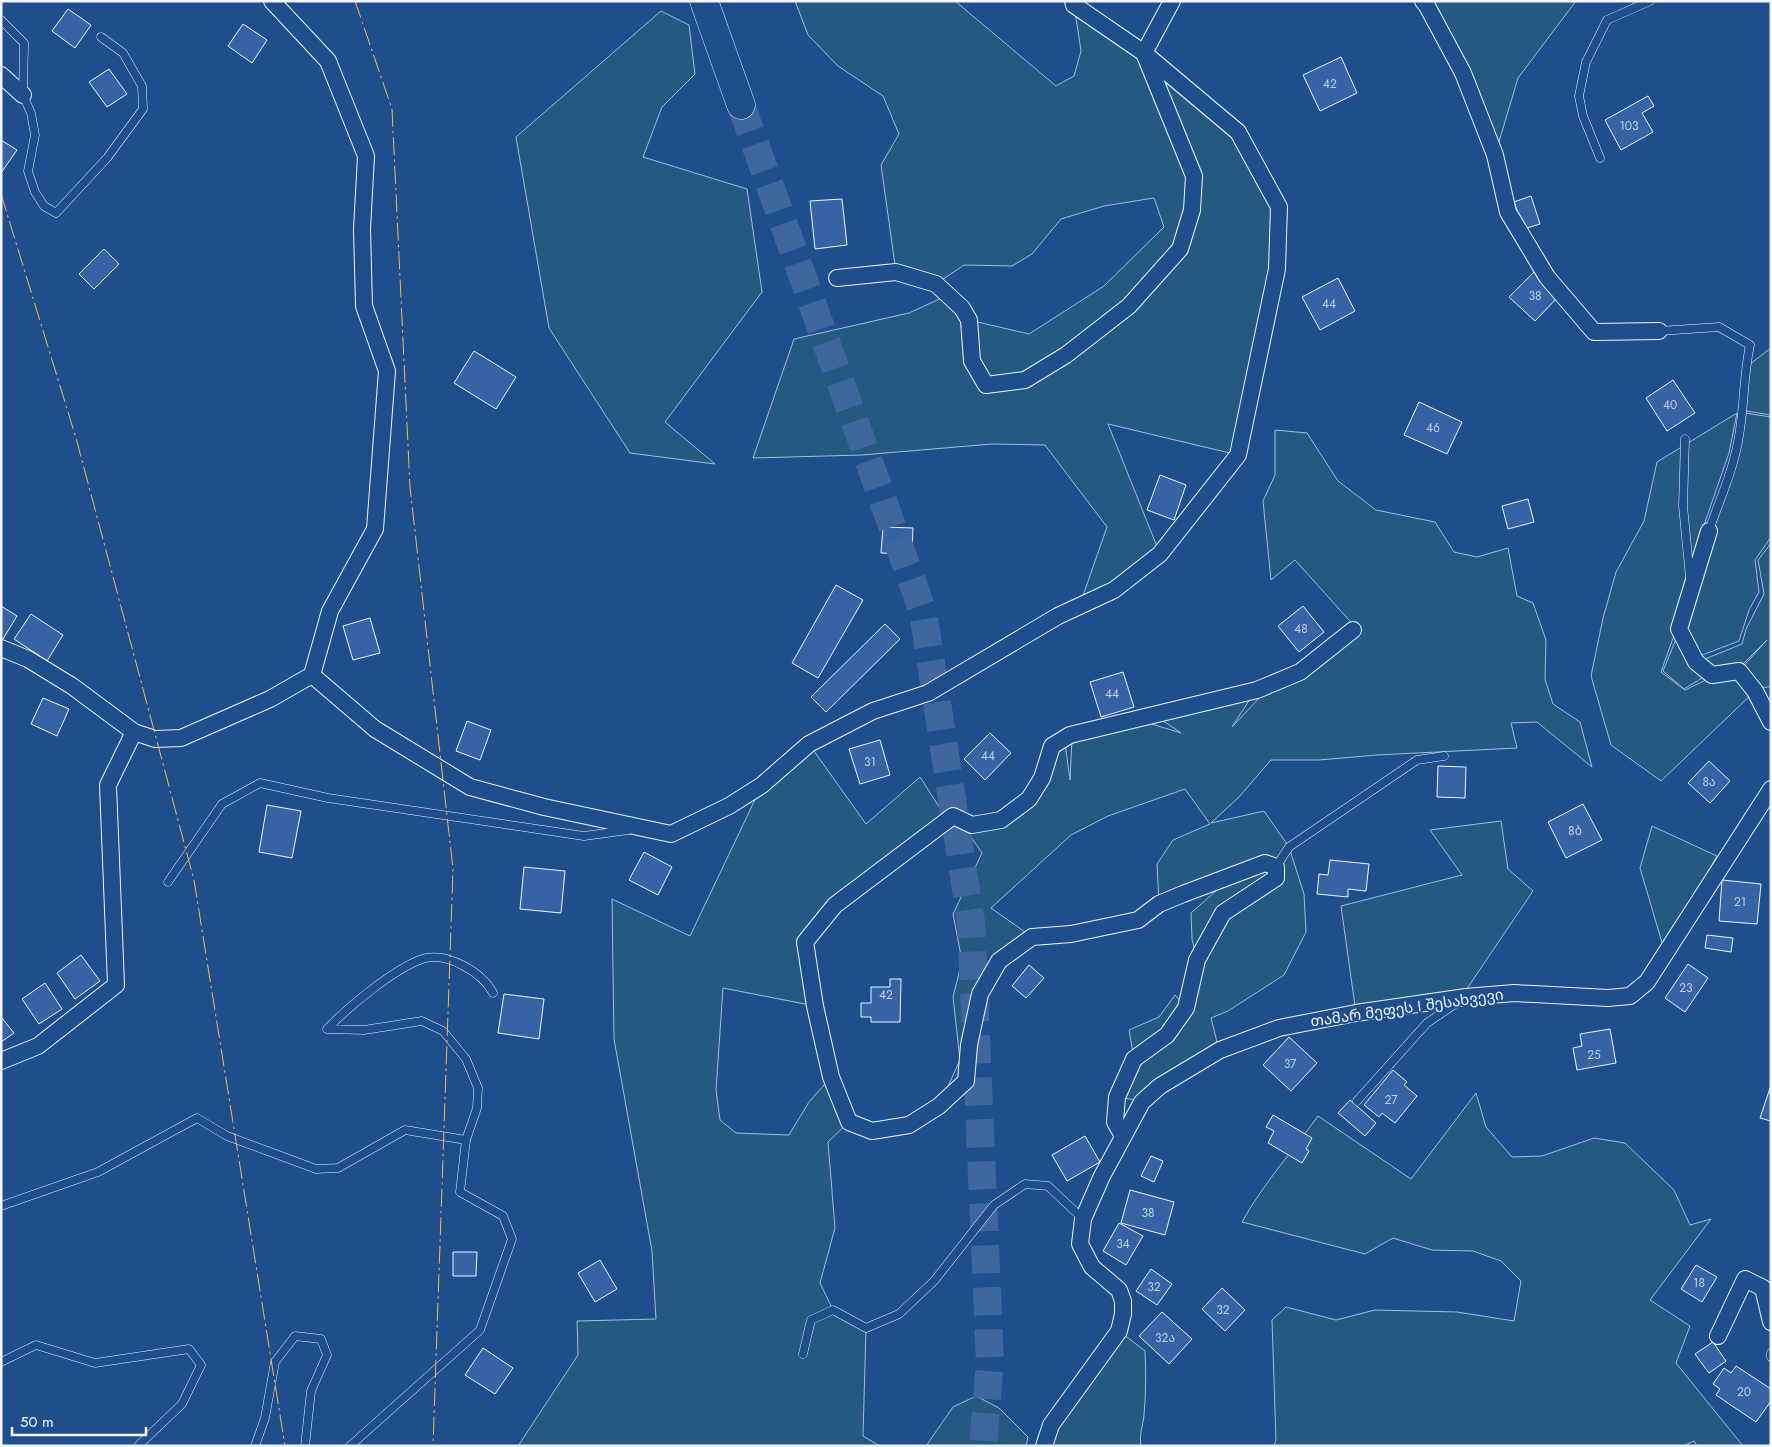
<svg xmlns="http://www.w3.org/2000/svg" width="1772" height="1447" viewBox="0 0 1772 1447" font-family="Jost,'Noto Sans Georgian',sans-serif">
<style>
.green{fill:#245a82;stroke:#a8bbd7}
.building{fill:#3563a3;stroke:#f2f6ff}
.lines{fill:none;stroke-linecap:round;stroke-linejoin:round}
.highway-tunnel{stroke:#3f679d;stroke-width:28;stroke-dasharray:28 14;stroke-linecap:butt}
.lane-casing{stroke:#f2f6ff;stroke-width:9}
.street-casing{stroke:#f2f6ff;stroke-width:18}
.highway-casing{stroke:#f2f6ff;stroke-width:29}
.lane{stroke:#1f4e8c;stroke-width:8}
.street{stroke:#1f4e8c;stroke-width:16}
.highway{stroke:#1f4e8c;stroke-width:28}
.power{stroke:#ffb74d;stroke-width:1;stroke-dasharray:18 4 2.5 4;stroke-linecap:butt}
.labels{text-anchor:middle;stroke-width:4;stroke-linejoin:round;paint-order:stroke}
.number-label{font-size:12px;fill:#c3d1e8}
.street-label{font-size:15px;fill:#f2f6ff;stroke:#1f4e8c}
</style>
<rect width="100%" height="100%" fill="#1f4e8c"/>
<g class="green">
<path d="M795 1H955L1056 86 1074 76 1081 51 1074 5 1238 132 1279 207 1238 455 1108 424 1160 554 1079 607 1107 527 1045 445 992 444 862 455 753 458 794 339 909 313 948 295 969 320 1029 334 1104 286 1164 227 1154 198 1104 206 1061 219 1032 254 1012 266 964 265 936 284 896 272 881 165 899 134 883 96 838 66 808 35Z"/>
<path d="M1431 1H1576L1518 78 1495 155Z"/>
<path d="M661 11 689 25 695 74 662 107 643 157 747 189 762 292 665 422 715 464 630 453 549 328 516 137Z"/>
<path d="M1771 348V415L1746 411 1750 364Z"/>
<path d="M1737 413 1729 453 1703 528 1677 627 1661 672 1685 690 1712 677 1738 673 1754 692 1661 781 1611 745 1591 676 1603 618 1616 572 1644 521 1657 462Z"/>
<path d="M1745 413 1771 417V537L1755 560 1759 592 1749 610 1739 641 1697 657 1683 628Z"/>
<path d="M1275 430 1307 433 1338 481 1376 510 1435 522 1454 552 1477 557 1508 548 1517 596 1533 603 1546 640 1545 679 1553 704 1580 722 1592 767 1537 722 1511 723 1517 748 1377 755 1319 760H1271L1239 797 1211 823 1264 811 1289 847 1304 894 1306 932 1284 975 1228 1011 1211 1018 1219 1050 1142 1101 1117 1097 1134 1059 1129 1030 1159 1017 1175 995 1186 1007 1197 960 1192 939 1191 913 1235 874 1159 904 1157 864 1173 840 1210 824 1185 789 1108 816 1071 835 991 908 1032 937 999 961 980 994 966 1081 939 1106 960 1060 953 997 962 961 953 914 982 853 964 827 1031 801 1054 748 1065 743 1070 780 1072 739 1145 722 1181 733 1160 719 1252 696 1232 727 1262 695 1357 629 1295 560 1271 580 1263 501 1275 475Z"/>
<path d="M1771 543V686L1756 690 1741 669 1767 640 1738 669 1712 672 1684 689 1663 671 1678 634 1695 663 1742 644 1746 629 1764 594 1758 560Z"/>
<path d="M809 744 866 824 920 777 945 816 805 942 815 1006 723 988 716 1090 720 1120 736 1133 789 1135 809 1102 831 1077 849 1122 828 1142 835 1228 820 1283 833 1310 866 1328 863 1436 880 1446H518L578 1355 577 1321 656 1319 652 1251 614 1039 612 899 690 936 762 785Z"/>
<path d="M1501 821 1508 869 1533 891 1464 993 1356 1013 1341 906 1462 875 1430 830Z"/>
<path d="M1652 826 1717 856 1673 933 1663 946 1640 868Z"/>
<path d="M1476 1093 1486 1127 1512 1157 1542 1156 1594 1138 1625 1143 1674 1190 1690 1225 1711 1219 1650 1300 1690 1326 1676 1363 1743 1446H1697L1694 1441 1683 1446H1274L1276 1440 1272 1320 1286 1307 1336 1320 1375 1310 1457 1312 1514 1321 1521 1281 1501 1261 1473 1251 1432 1250 1393 1238 1365 1254 1242 1222C1263 1184 1292 1152 1318 1116L1411 1179Z"/>
<path d="M1119 1331 1145 1351C1146 1373 1146 1393 1144 1415 1143 1426 1139 1434 1141 1446H1044Z"/>
<path d="M976 1396 999 1408 1028 1437 1026 1446H926L953 1407Z"/>
</g>
<g class="building">
<path d="M68 9 91 25 75 48 52 31Z"/>
<path d="M243 24 267 40 252 63 228 46Z"/>
<path d="M1341 57 1357 93 1320 111 1303 75Z"/>
<path d="M109 69 127 94 107 107 89 82Z"/>
<path d="M1648 96 1654 106 1642 113 1653 132 1621 150 1605 120Z"/>
<path d="M1 140 17 150 1 173Z"/>
<path d="M1531 196 1540 224 1524 229 1514 202Z"/>
<path d="M842 199 847 245 815 249 810 201Z"/>
<path d="M104 249 119 264 94 289 79 274Z"/>
<path d="M1535 271 1560 295 1535 321 1509 297Z"/>
<path d="M1338 278 1355 311 1320 330 1302 297Z"/>
<path d="M474 351 516 377 496 409 454 383Z"/>
<path d="M1673 380 1695 413 1667 431 1646 398Z"/>
<path d="M1419 402 1462 422 1447 454 1404 435Z"/>
<path d="M1160 475 1186 485 1174 520 1147 510Z"/>
<path d="M1528 499 1534 522 1508 529 1502 506Z"/>
<path d="M883 527 913 528 912 554 881 553Z"/>
<path d="M836 585 863 600 818 678 792 663Z"/>
<path d="M1 606 17 616 3 639 1 638Z"/>
<path d="M1303 606 1324 632 1299 652 1278 626Z"/>
<path d="M31 614 63 635 47 661 14 639Z"/>
<path d="M370 618 380 653 353 660 343 626Z"/>
<path d="M885 624 900 639 826 712 811 697Z"/>
<path d="M1123 672 1134 707 1101 717 1090 682Z"/>
<path d="M43 698 69 709 57 736 31 724Z"/>
<path d="M467 721 491 730 480 760 456 751Z"/>
<path d="M990 733 1011 753 985 780 964 759Z"/>
<path d="M880 740 890 775 860 784 849 749Z"/>
<path d="M1709 761 1730 781 1710 803 1688 783Z"/>
<path d="M1438 766 1466 767 1465 798 1437 797Z"/>
<path d="M1583 804 1602 840 1566 858 1548 822Z"/>
<path d="M267 805 301 811 292 858 259 852Z"/>
<path d="M644 852 672 867 658 895 629 880Z"/>
<path d="M1330 860 1369 864 1366 891 1348 889V897L1317 894 1319 874 1328 875Z"/>
<path d="M524 867 565 871 561 913 520 909Z"/>
<path d="M1722 880 1761 884 1757 924 1719 921Z"/>
<path d="M1707 935 1733 938 1731 952 1705 948Z"/>
<path d="M81 955 100 981 75 999 57 973Z"/>
<path d="M1688 964 1708 978 1685 1012 1665 998Z"/>
<path d="M1029 965 1044 978 1026 998 1012 986Z"/>
<path d="M890 979H901L900 1022H871V1017H861V1003H871V987H890Z"/>
<path d="M45 983 62 1009 39 1024 22 999Z"/>
<path d="M504 994 544 999 539 1039 498 1033Z"/>
<path d="M1 1017 14 1033 1 1042Z"/>
<path d="M1610 1029 1616 1063 1577 1070 1573 1048 1582 1046 1580 1034Z"/>
<path d="M1289 1037 1317 1063 1291 1091 1263 1065Z"/>
<path d="M1393 1070 1407 1082 1404 1085 1417 1096 1395 1123 1382 1113 1379 1117 1364 1105Z"/>
<path d="M1771 1085V1121L1760 1118Z"/>
<path d="M1350 1100 1376 1123 1365 1136 1338 1113Z"/>
<path d="M1273 1115 1312 1138 1306 1149 1309 1151 1302 1163 1268 1143 1274 1131 1266 1127Z"/>
<path d="M1085 1136 1100 1162 1067 1181 1052 1155Z"/>
<path d="M1151 1156 1163 1161 1154 1182 1141 1176Z"/>
<path d="M1130 1190 1174 1202 1165 1235 1121 1223Z"/>
<path d="M1119 1223 1143 1236 1126 1265 1103 1251Z"/>
<path d="M453 1252H477L476 1276H453Z"/>
<path d="M600 1260 617 1289 595 1302 578 1273Z"/>
<path d="M1696 1265 1717 1277 1702 1302 1681 1289Z"/>
<path d="M1151 1269 1172 1284 1157 1305 1136 1291Z"/>
<path d="M1222 1288 1245 1310 1225 1331 1202 1309Z"/>
<path d="M1162 1312 1192 1339 1169 1364 1139 1336Z"/>
<path d="M1713 1342 1726 1361 1709 1373 1695 1354Z"/>
<path d="M483 1348 513 1368 495 1394 465 1375Z"/>
<path d="M1736 1366 1771 1389V1401L1756 1422 1716 1395 1720 1389 1713 1384 1724 1368 1731 1373Z"/>
</g>
<g class="lines">
<path class="highway-tunnel" d="M741 105 923 612 971 922 990 1361 983 1446"/>
<g class="lane-casing">
<g id="lane">
<path d="M1 20 24 43 23 95 31 113 35 135 28 171 35 192 44 206 56 213 107 158 143 109 142 86 123 53 101 37"/>
<path d="M1600 158 1583 116 1579 96 1586 62 1607 20 1650 1"/>
<path d="M1659 331 1719 327 1750 345C1742 382 1745 419 1735 455 1729 481 1717 506 1709 531"/>
<path d="M1685 439 1683 506 1690 577"/>
<path d="M1276 867 1289 847 1417 760 1444 756"/>
<path d="M168 882 222 804 260 783 328 798 584 836 628 830"/>
<path d="M1357 1101 1427 1023 1458 1002"/>
<path d="M466 1140 477 1108 478 1088 466 1059 443 1031 422 1021 364 1030 327 1029C348 1007 394 969 422 959 446 951 482 972 493 993"/>
<path d="M1 1206 98 1172 197 1118 227 1136 316 1169 338 1168 405 1130 466 1140 460 1192 503 1216 512 1239 480 1330 350 1446"/>
<path d="M1771 1353V1357"/>
<path d="M803 1354 811 1320 833 1310 866 1328 899 1314 934 1281 994 1205 1025 1184 1048 1186 1083 1219"/>
<path d="M1 1362 36 1345 95 1363 189 1349 201 1365 182 1404 138 1446"/>
<path d="M255 1446 265 1418 275 1362 295 1336 321 1339 327 1355 311 1391 305 1446"/>
</g>
</g>
<g class="street-casing">
<g id="street">
<path d="M1423 1 1427 6 1463 73 1495 155 1508 212 1547 277 1594 332 1659 331"/>
<path d="M1 75 23 95"/>
<path d="M837 278 896 272 936 284 962 308 969 320 972 361 986 385 1025 380 1066 355 1129 306 1180 249 1192 210 1194 176 1144 53 1172 1"/>
<path d="M1709 531 1679 629 1696 662 1712 675 1739 671 1755 691 1771 722"/>
<path d="M1 648 28 659 72 686 134 732 155 739 181 738 270 699 312 675 330 611 375 529 387 371 364 306 362 229 366 156 328 61 272 1"/>
<path d="M312 675 375 729 470 787 544 807 671 834 729 806 762 785 809 744 873 711 928 693 1058 616 1114 590 1160 554 1238 455 1277 269 1279 207 1238 132 1144 53 1074 5 1073 1"/>
<path d="M1 1061 38 1046 116 985 108 785 134 732"/>
<path d="M1123 1136 1115 1122 1117 1097 1134 1059 1167 1035 1186 1008 1197 960 1223 913 1276 878V867L1265 863 1183 894 1159 904 1138 920 1071 934 1032 937 999 961 980 994 969 1045 966 1081 939 1106 909 1125 872 1131 849 1122 831 1077 815 1006 805 942 835 905 953 816 972 825 1001 820 1029 799 1042 778 1052 746 1070 735 1257 690 1300 672 1353 630"/>
<path d="M1718 1336 1745 1279 1763 1288 1771 1322"/>
<path d="M1044 1446 1051 1425 1119 1331 1123 1314V1301L1119 1290 1092 1267 1080 1244 1083 1219 1102 1176 1142 1102 1160 1086 1220 1050 1279 1028 1356 1013 1466 997 1514 993 1608 998 1630 996 1647 982 1771 789"/>
</g>
</g>
<g class="highway-casing">
<path id="highway" d="M704 1 741 105"/>
</g>
<use href="#lane" class="lane"/>
<use href="#street" class="street"/>
<use href="#highway" class="highway"/>
<g class="power">
<path d="M355 1 392 109 410 487 453 869 433 1446"/>
<path d="M1 194 76 438 194 880 285 1446"/>
</g>
</g>
<g class="labels">
<g class="number-label">
<text x="1330" y="88">42</text>
<text x="1629" y="130">103</text>
<text x="1535" y="300">38</text>
<text x="1329" y="308">44</text>
<text x="1670" y="409">40</text>
<text x="1433" y="432">46</text>
<text x="1301" y="633">48</text>
<text x="1112" y="698">44</text>
<text x="988" y="760">44</text>
<text x="870" y="766">31</text>
<text x="1709" y="786">8ა</text>
<text x="1575" y="835">8ბ</text>
<text x="1740" y="906">21</text>
<text x="1686" y="992">23</text>
<text x="886" y="999">42</text>
<text x="1594" y="1059">25</text>
<text x="1290" y="1068">37</text>
<text x="1391" y="1104">27</text>
<text x="1148" y="1217">38</text>
<text x="1123" y="1248">34</text>
<text x="1699" y="1287">18</text>
<text x="1154" y="1291">32</text>
<text x="1223" y="1314">32</text>
<text x="1165" y="1342">32ა</text>
<text x="1744" y="1396">20</text>
</g>
<g class="street-label">
<text transform="translate(1407 1008) rotate(-8)" y="5">თამარ მეფეს I შესახვევი</text>
</g>
</g>
<rect width="1772" height="1447" fill="none" stroke="#f2f6ff" stroke-width="5"/>
<path d="M12 1427v8h134v-8" fill="none" stroke="#f2f6ff" stroke-width="2.5"/>
<text x="20" y="1427" font-size="15" fill="#f2f6ff" stroke="#1f4e8c" stroke-width="4" paint-order="stroke">50 m</text>
</svg>
